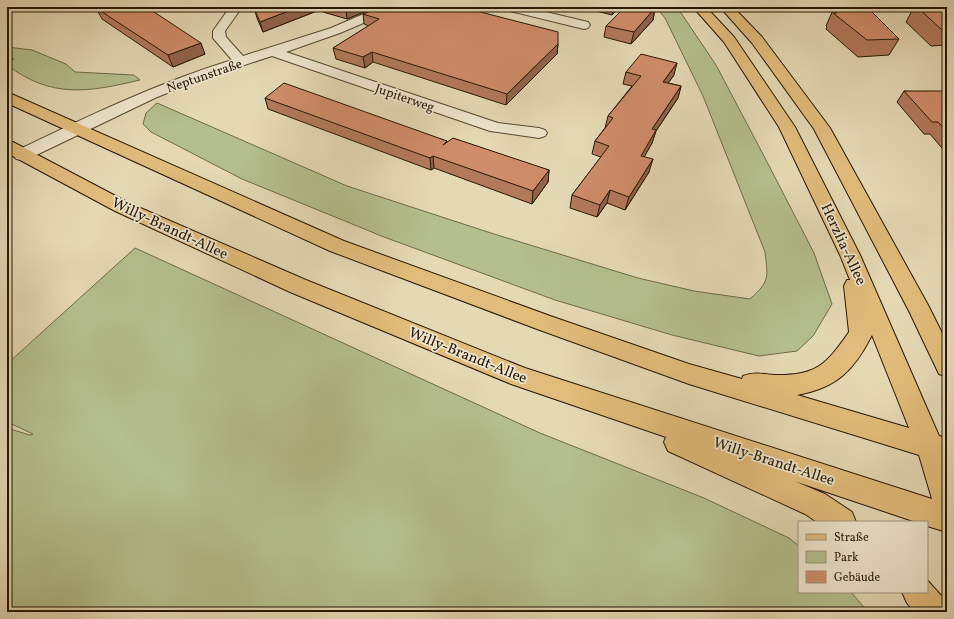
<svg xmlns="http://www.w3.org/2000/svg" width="954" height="619" viewBox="0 0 954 619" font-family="Vollkorn,serif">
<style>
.green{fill:#b4bf8d;stroke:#6d6b47}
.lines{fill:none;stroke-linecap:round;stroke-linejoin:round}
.street-casing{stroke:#56482e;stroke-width:2}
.primary-casing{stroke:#261701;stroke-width:2}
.street{fill:#eee6ce;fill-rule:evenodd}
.primary{fill:#e2bc7a;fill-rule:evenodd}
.wall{fill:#b3795b;stroke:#261701}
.shaded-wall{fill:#92634a;stroke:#261701}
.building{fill:#d08d6a;stroke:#261701}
.labels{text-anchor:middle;stroke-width:3.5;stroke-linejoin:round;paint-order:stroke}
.far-street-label{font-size:13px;fill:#261701;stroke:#eee6ce}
.street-label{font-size:15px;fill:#261701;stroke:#eee6ce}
</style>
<rect width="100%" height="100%" fill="#e5d9b4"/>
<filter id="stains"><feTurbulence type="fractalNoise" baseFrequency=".005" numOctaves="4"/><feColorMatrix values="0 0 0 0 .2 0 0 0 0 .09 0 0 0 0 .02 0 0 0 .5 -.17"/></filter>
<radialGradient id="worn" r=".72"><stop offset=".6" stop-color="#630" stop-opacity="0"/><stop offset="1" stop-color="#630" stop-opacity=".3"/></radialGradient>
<g class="green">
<path d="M102 7H231L228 10H101Z"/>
<path d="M656 7H677L716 65 765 158 814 253 832 304 813 336 797 351 759 356 672 335 555 300 384 237 242 179 151 132 143 124 146 113 157 103 347 186 494 234 638 278 694 291 750 299C770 281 768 278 765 252L703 96 665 18Z"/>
<path d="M7 47 32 50 66 64 75 72 134 75 140 80C89 92 52 99 7 65V64L14 59 7 57Z"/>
<path d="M135 248 540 433 704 498 789 538 799 546V592H851L868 612H7V428L30 435 33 434 7 422V364Z"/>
</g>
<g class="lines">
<g class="street-casing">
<g id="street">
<path d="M230 7H242L225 31 226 37 243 56 331 28 380 7H396L394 10 340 33 286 52 498 123 539 128 545 130 547 133 545 136 539 138 490 131 272 56 201 79 155 98 28 159 22 160 16 159 14 155 16 151C86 117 157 83 232 60L213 38V31Z"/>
<path d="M504 7H525L588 22 590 25 588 28 584 29 506 10Z"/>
</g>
</g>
<g class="primary-casing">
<g id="primary">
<path d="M693 7H706L734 37 795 127 860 255 939 436 947 438V532L927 526V522H916L794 481 825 494 852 512 856 522H817L805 514 668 451 664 442 666 437 511 384 290 292 115 211 7 153V141L13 142 129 203 306 280 525 368 932 499 919 455 689 384 537 329 330 251 7 103V92L344 241 553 317 689 364 742 379 743 376C754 372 763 374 774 375 816 376 826 365 849 332L844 286 847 280H850L840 255 779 127 724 42ZM872 335 909 428 797 395C837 388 854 370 872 335Z"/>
<path d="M720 7H733L762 37 830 128 928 305 947 343V377L939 374 909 311 814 129 752 43Z"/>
<path d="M927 580 946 601 947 612H914L907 603 902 592H927Z"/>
</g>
</g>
<use href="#street" class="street"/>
<use href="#primary" class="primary"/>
</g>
<g class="wall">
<path d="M257 7H376L347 19 323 12 322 9 263 32 257 18 254 8Z"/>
<path d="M580 7H620L612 15Z"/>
<path d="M914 7H947V45L931 46 906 22Z"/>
<path d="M96 8 205 54 173 67 102 19Z"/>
<path d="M655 8 653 20 631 44 604 37 606 26Z"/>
<path d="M833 10 899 39 889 55 858 57 826 29 827 27 826 26Z"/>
<path d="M363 14 558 44 557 54 506 105 373 62 365 68 336 59 333 48 369 26 364 24Z"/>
<path d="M626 72 674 75 668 83 681 86 678 98 656 131 652 143 644 157 649 172 625 210 607 203 597 217 570 208 572 195 601 157 592 154 595 141 605 128 608 116 632 86 623 84Z"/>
<path d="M904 91 947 96V154L930 134H924L897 102Z"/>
<path d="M265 98 447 141V142L549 170 548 182 532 204 434 168 431 170 268 109Z"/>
</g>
<g class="shaded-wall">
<path d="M299 7H321L322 9 263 32 260 22Z"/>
<path d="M351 7H376L347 19 346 9Z"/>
<path d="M614 7H620L612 15Z"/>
<path d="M655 8 653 20 631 44 634 32Z"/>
<path d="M201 43 205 54 173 67 168 55Z"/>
<path d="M558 44 557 54 506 105 507 94Z"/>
<path d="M372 52 373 62 365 68 363 57Z"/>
<path d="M677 63 674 75 660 94 663 82Z"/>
<path d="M681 86 678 98 656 131 652 143 638 168 641 156 652 129Z"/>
<path d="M433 156 434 168 431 170 430 158Z"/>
<path d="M653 159 649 172 625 210 629 197Z"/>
<path d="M549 170 548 182 532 204 533 191Z"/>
<path d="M610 190 607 203 597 217 600 205Z"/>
</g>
<g class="building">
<path d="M257 7H299L260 22 254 8Z"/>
<path d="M338 7H351L346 9Z"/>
<path d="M380 7H461L558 32V44L507 94 372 52 363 57 333 48 379 19 363 14Z"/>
<path d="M625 7H649L655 8 634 32 606 26Z"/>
<path d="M917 7H947V29L942 30Z"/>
<path d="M96 8H148L201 43 168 55Z"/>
<path d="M868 8 899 39 867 40 833 13H837L833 10Z"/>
<path d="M641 54 677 63 663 82 681 86 652 129 656 130 641 156 653 159 629 197 610 190 600 205 572 195 609 146 595 141 613 118 608 116 641 76 626 72Z"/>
<path d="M284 83 447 141 443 145 453 138 549 170 533 191 433 156 430 158 265 98Z"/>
<path d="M904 91H942L947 96V132L938 122H932Z"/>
</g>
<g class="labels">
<g class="far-street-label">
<text transform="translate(204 75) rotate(-19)" y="5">Neptunstraße</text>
<text transform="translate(405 97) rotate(19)" y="5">Jupiterweg</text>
</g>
<g class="street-label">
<text transform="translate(170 228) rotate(25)" y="5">Willy-Brandt-Allee</text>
<text transform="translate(844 244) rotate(65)" y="5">Herzlia-Allee</text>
<text transform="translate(468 355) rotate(22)" y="5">Willy-Brandt-Allee</text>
<text transform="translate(774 461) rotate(18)" y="5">Willy-Brandt-Allee</text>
</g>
</g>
<rect width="954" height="619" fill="none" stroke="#e5d9b4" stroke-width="24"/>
<rect x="8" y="8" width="938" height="603" fill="none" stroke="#261701" stroke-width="2"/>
<rect x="12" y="12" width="930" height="595" fill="none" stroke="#261701"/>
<rect x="798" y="521" width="130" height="72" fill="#eee6ce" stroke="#9e937c"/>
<rect x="806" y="534" width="20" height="6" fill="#e2bc7a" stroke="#9e937c"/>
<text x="834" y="541" font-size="12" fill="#261701">Straße</text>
<rect x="806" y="551" width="20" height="12" fill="#b4bf8d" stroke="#9e937c"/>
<text x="834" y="561" font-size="12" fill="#261701">Park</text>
<rect x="806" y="571" width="20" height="12" fill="#d08d6a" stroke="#9e937c"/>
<text x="834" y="581" font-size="12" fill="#261701">Gebäude</text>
<rect width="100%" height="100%" filter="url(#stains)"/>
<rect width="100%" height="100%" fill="url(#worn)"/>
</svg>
